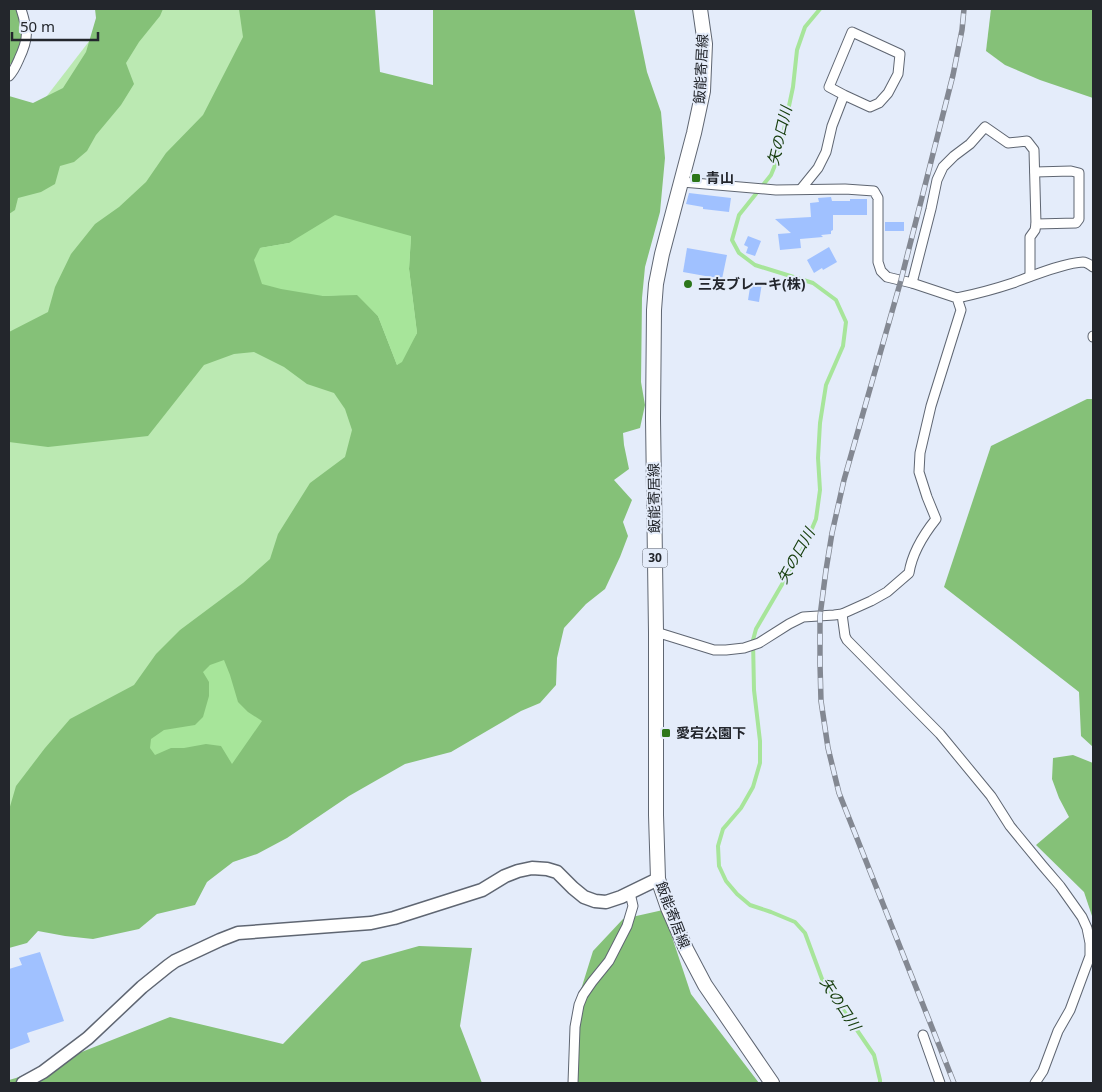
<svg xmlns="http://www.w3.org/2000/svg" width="1102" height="1092" viewBox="0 0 1102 1092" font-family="'Noto Sans','Noto Sans JP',sans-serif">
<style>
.green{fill:#bbe9b2}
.forest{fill:#85c178;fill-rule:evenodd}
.water{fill:#a7e59a}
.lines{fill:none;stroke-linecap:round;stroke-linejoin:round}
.stream{stroke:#a7e59a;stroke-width:4}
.building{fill:#a0c1ff}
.street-casing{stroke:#5f6672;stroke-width:11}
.secondary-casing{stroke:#5f6672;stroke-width:15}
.primary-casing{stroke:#5f6672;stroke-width:16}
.street{stroke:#fff;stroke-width:9}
.secondary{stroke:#fff;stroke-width:12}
.primary{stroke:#fff;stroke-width:14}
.rail-casing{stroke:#838892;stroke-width:5.5}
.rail{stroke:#e4ecfa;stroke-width:4;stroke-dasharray:11;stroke-linecap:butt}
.poi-dot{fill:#2c761a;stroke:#e4ecfa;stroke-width:2}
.labels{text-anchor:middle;stroke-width:4;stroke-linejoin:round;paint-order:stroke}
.shield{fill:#e4ecfa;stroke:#5d616a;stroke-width:1}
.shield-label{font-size:12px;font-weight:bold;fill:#23262c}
.street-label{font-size:14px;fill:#23262c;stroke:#e4ecfa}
.poi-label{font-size:14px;font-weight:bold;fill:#23262c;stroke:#e4ecfa;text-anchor:start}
.water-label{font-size:15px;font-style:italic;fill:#133b09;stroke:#e4ecfa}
</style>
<rect width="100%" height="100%" fill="#e4ecfa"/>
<path class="green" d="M114 9H321L509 374 9 836V145Z"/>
<g class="forest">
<path d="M9 9H16L22 23 23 42 13 62 9 65Z"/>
<path d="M95 9H163L160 16 139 42 126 63 134 84 121 105 96 135 87 151 74 162 60 166 55 184 41 192 18 198 15 210 9 214V96L33 103 63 88 86 52 96 18Z"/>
<path d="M239 9H375L380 72 433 85V9H634L647 72 661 112 665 158 660 212 645 267 642 298 641 382 645 405 640 428 623 433 624 445 629 469 614 480 632 500 623 522 628 536 620 557 605 589 586 604 564 628 557 658 556 685 540 703 521 711 451 752 405 764 349 796 287 838 257 854 233 862 207 882 195 905 157 914 139 929 93 939 65 936 38 931 27 943 9 948V810L16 786 45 748 70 719 134 685 156 654 180 630 243 583 270 559 278 534 310 483 345 457 352 430 345 409 334 393 307 384 284 367 254 352 234 354 204 365 148 436 48 447 9 442V332L48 312 55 287 71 254 95 224 119 207 146 182 166 153 203 115 243 37ZM411 236 409 269 417 333 397 365 378 316 357 294 323 296 260 248 289 243Z"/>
<path d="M991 9H1093V98L1040 80 1005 65 986 51Z"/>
<path d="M1087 399H1093V747L1081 736 1079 692 944 587 991 446Z"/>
<path d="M1073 755 1093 763V919L1084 892 1036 845 1069 817 1059 798 1052 779 1053 758Z"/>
<path d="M663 910 691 994 759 1083H575L579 996 593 951 623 919Z"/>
<path d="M419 946 472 948 460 1026 482 1083H9V1080L16 1078 170 1017 283 1044 362 962Z"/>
</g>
<g class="water">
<path d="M335 215 411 236 409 269 417 333 402 362 397 365 378 316 357 295 323 296 281 289 262 284 254 260 260 248 289 243Z"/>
<path d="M224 660 230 675 238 702 248 712 262 721 232 764 221 746 206 744 184 748H171L155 755 150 748 151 739 164 730 195 725 203 717 209 696V682L203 672 210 665Z"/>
</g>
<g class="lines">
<path class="stream" d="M820 9 805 27 797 50 793 87 778 158 771 175 739 215 732 240 739 253 755 265 813 283 836 300 846 322 843 346 826 385 820 423 818 458 820 490 816 519 805 545 756 629 753 640 754 690 760 741V763L753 787 741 808 723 829 718 846 719 866 726 881 737 894 750 905 771 912 795 922 805 933 822 979 874 1055 880 1080V1083"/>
</g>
<g class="building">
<path d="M689 193 731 198 729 212 703 209V207L686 204Z"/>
<path d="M831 197 832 201H850V199H867V215H833V230L831 231V234L821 235 823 237 800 239 801 248 780 250 778 234 791 233 775 219 811 217 810 203 819 202 818 198Z"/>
<rect x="885" y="222" width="19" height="9"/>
<path d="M748 236 761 241 755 256 746 253 748 247 744 245Z"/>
<path d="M829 247 837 262 823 270 822 268 814 273 807 260Z"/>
<path d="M687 248 727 255 722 279 683 272Z"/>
<path d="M751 281 762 283 759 302 748 300Z"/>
<path d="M40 952 64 1021 27 1033 30 1042 9 1050V969L22 965 19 958Z"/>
</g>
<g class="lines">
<g class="street-casing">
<g id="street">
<path d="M9 76C14 71 16 66 19 59 29 38 28 31 21 9"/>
<path d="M1035 172 1071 171 1079 173V219L1076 223 1036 224"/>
<path d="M801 189 818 168 826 152 832 126 844 95 829 87 852 32 900 54 898 74 888 93 879 103 870 107 844 95"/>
<path d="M912 283 931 209 937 180 943 167 954 156 970 144 985 127 1008 143 1027 141 1034 150 1036 224 1035 230 1030 237V276"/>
<path d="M957 298C976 294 995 289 1013 283 1032 276 1063 263 1083 262 1087 262 1090 265 1093 267"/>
<path d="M1093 337V336"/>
<path d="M842 614 845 636 847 640 940 734 991 796 1010 826 1042 865 1060 886 1082 917 1087 928 1090 943V956L1070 1010 1058 1031 1043 1071 1035 1083"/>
<path d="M656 632 714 650H726L744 648 759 643 789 624 803 617 834 615 842 614 871 601 887 592 909 573C912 554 924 534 936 519L927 497 919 472 920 453 931 406 961 310 957 298 912 283 887 277 881 271 878 262V198L874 191 845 189 776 190 682 182"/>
<path d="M923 1035 940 1083"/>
<path d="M573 1083 575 1027 579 1005 583 995 592 982 609 961 627 926 633 906 630 893"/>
</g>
</g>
<g class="secondary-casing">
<path id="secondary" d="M23 1083 43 1072 88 1038 142 987 168 966 175 961 220 940 238 933 371 923 394 918 482 890 505 876 518 871 532 868 547 869 557 872 573 888 584 897 595 901 606 902 621 897 658 879"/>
</g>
<g class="primary-casing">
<path id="primary" d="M700 9 705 44 703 91 694 133 662 254 656 284 654 310 653 418 656 632V815L658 879 668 908 686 949 705 985 772 1083"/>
</g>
<use href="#street" class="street"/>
<use href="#secondary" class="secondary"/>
<use href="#primary" class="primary"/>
<g class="rail-casing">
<path id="rail" d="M954 1083 839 793 828 748 821 701 820 664V616L826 570 832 533 844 480 901 280 953 75 962 30 964 9"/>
</g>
<use href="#rail" class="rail"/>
</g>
<g class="poi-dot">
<rect x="691" y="173" width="10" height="10" rx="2.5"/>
<circle cx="688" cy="284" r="5"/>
<rect x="661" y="728" width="10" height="10" rx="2.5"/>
</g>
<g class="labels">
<rect class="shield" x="642.5" y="548.5" width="25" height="19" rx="4"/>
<g class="shield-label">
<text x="655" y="562">30</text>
</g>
<g class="street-label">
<text transform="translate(701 69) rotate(-87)" y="5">飯能寄居線</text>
<text transform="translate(654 498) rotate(-91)" y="5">飯能寄居線</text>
<text transform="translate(673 915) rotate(69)" y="5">飯能寄居線</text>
</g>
<g class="poi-label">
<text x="706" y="183">青山</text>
<text x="698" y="289">三友ブレーキ(株)</text>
<text x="676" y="738">愛宕公園下</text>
</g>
<g class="water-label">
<text transform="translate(780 136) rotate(-77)" y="5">矢の口川</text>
<text transform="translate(796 556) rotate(-61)" y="5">矢の口川</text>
<text transform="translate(840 1004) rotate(57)" y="5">矢の口川</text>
</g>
</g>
<rect width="1102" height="1092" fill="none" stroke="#23262c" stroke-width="20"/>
<path d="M12 32v8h86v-8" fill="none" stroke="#23262c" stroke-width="2.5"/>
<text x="20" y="32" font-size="15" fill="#23262c" stroke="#e4ecfa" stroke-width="4" paint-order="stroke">50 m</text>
</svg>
